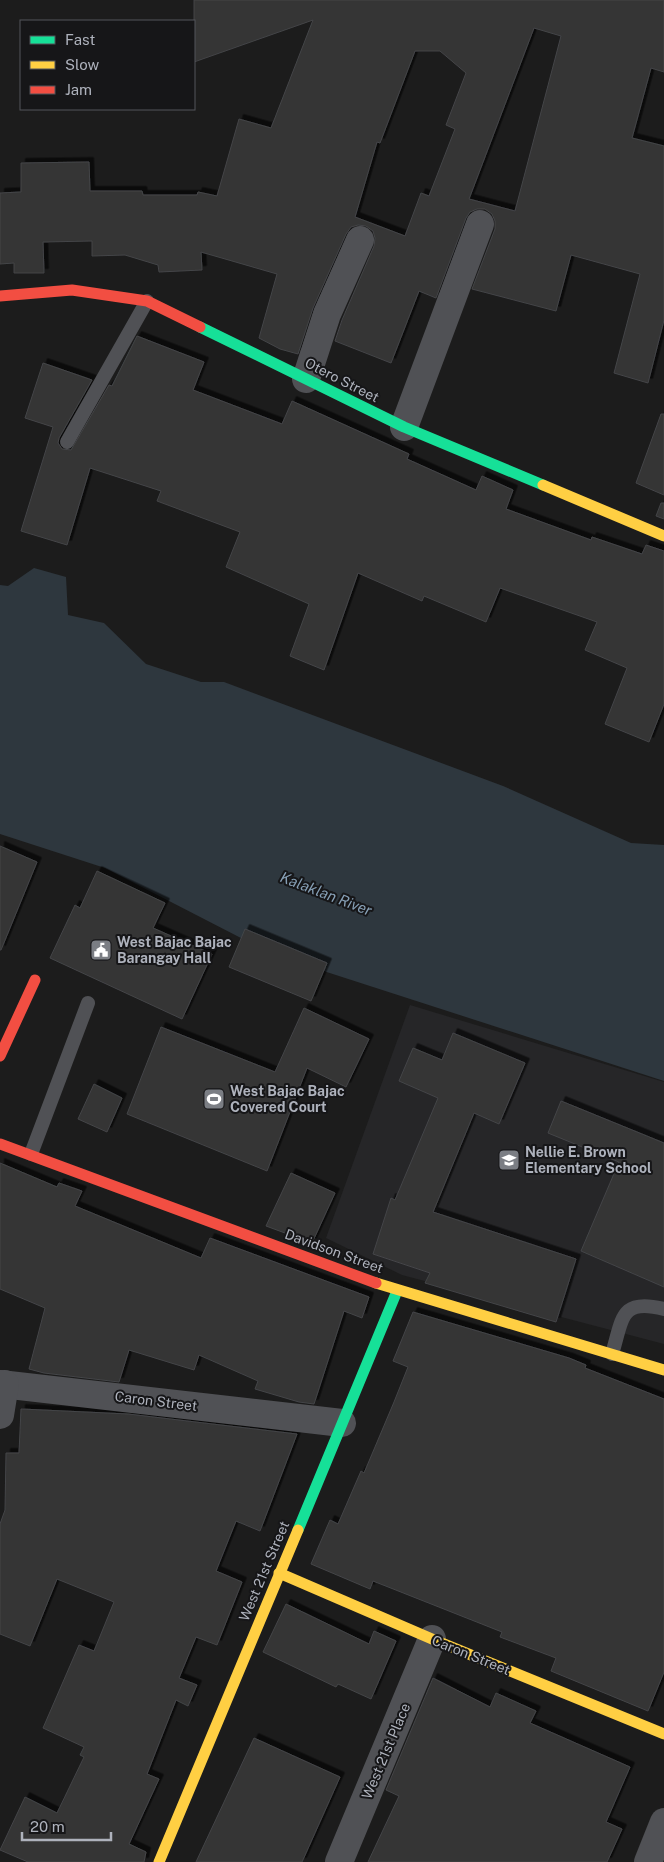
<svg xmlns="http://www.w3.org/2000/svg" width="664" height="1862" viewBox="0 0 664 1862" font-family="'Public Sans',sans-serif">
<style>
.built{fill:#262628}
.water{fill:#2e373e}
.building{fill:#343434;stroke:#444548;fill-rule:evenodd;filter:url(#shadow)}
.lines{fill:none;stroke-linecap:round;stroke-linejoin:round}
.lane{stroke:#505155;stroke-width:14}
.street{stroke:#505155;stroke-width:28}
.fast{stroke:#16e098;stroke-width:11}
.slow{stroke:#ffcf43;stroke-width:11}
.jam{stroke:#f24e42;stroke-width:11}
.labels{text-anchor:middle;stroke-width:4;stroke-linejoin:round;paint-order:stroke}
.street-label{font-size:14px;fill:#aeb2bc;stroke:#161618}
.poi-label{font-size:14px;font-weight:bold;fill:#aeb2bc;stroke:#161618;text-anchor:start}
.water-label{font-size:15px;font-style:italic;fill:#869fb5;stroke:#161618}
</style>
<defs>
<filter id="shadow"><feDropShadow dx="4.5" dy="-4.5" stdDeviation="0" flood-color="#0009"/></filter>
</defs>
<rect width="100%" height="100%" fill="#1c1c1c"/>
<path class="built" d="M410 1005 664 1082V1344L402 1275 326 1238Z"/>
<path class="water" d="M34 568 66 577 68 615 104 623 146 664 201 682H224L503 786 631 843 664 845V1081L274 955 105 868 0 834V585L8 586Z"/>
<g class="building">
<path d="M194 0H664V72L651 68 632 138 664 146V320L648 383 614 373 640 274 571 255 556 311 472 289 495 229V221L492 214 485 209H477L470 212 466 218 436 298 419 291 391 363 335 341 342 320 374 246 375 238 373 231 366 226 358 225 351 227 346 234 313 308 298 354 280 349 259 338 277 274 201 252 202 270 159 272 158 265 125 255 92 256V241L43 242 44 273H14V263L0 264V193L21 192V163L89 162 90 191H142L143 195H197L198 192 217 196 239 119 271 128 313 20 194 62ZM534 28 561 36 515 211 469 199ZM415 51H440L466 73 446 125 455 129 429 196 421 193 405 236 355 217 377 142 380 143Z"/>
<path d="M137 336 204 362 193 390 282 424 292 401 409 454 407 459 476 490 482 476 513 490 506 509 591 540 592 537 642 554 646 545 664 551V704L649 742 605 724 627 668 585 650 597 622 500 588 486 622 424 596 422 601 358 573 324 670 290 656 309 604 226 567 240 532 157 501 161 491 90 468 67 545 21 531 53 427 25 418 43 363 92 380 59 438 58 443 62 449 71 450 109 385 112 386Z"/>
<path d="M661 414H664V495L636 483Z"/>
<path d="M661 503H664V519L656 516Z"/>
<path d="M0 846 37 862 1 950H0Z"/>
<path d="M97 871 165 903 153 928 212 954 182 1019 50 958 75 905 80 908Z"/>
<path d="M245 929 327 963 311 1001 229 967Z"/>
<path d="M304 1008 369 1039 346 1087 307 1068 267 1171 127 1114 161 1027 275 1072Z"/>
<path d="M453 1033 525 1063 499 1124 474 1113 433 1212 576 1259 556 1322 425 1283 430 1273 373 1254 391 1198 395 1200 438 1098 399 1081 413 1048 442 1060Z"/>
<path d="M94 1084 122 1098 107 1132 78 1119Z"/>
<path d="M561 1101 664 1143V1287L581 1251 619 1162 548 1133Z"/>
<path d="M0 1163 57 1187 59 1183 82 1191 75 1206 201 1258 210 1238 369 1297 362 1318 344 1311 314 1404 299 1402 255 1389 258 1381 199 1355 194 1370 129 1350 119 1382 44 1373 29 1369 45 1308 0 1289Z"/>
<path d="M291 1173 335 1193 312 1243 266 1226Z"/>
<path d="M413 1312 569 1358 586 1365 585 1368 664 1399V1672L648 1711 551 1671 556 1658 500 1637 502 1632 373 1581 370 1589 311 1564 330 1520 338 1524 361 1471 364 1473 394 1402 408 1367 393 1361Z"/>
<path d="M21 1409 128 1414 297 1434 260 1531 236 1521 216 1571 242 1582 217 1645 196 1637 179 1678 197 1685 188 1706 176 1700 147 1774 159 1779 129 1844 146 1852 144 1862H28L0 1850 25 1797 57 1813 84 1757 80 1755 84 1747 43 1728 79 1645 94 1651 114 1602 57 1579 30 1646 0 1634V1524L5 1510 6 1453H19Z"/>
<path d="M286 1604 369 1644 374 1631 396 1641 371 1699 338 1684 336 1687 263 1652Z"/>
<path d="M433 1678 490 1707 496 1693 536 1711 530 1723 630 1767 606 1822 622 1829 607 1862H368L399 1796 386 1790Z"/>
<path d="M254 1738 340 1777 302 1862H196Z"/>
</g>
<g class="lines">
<g class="lane">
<path d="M67 442 147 301"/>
<path d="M31 1154 88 1003"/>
<path d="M612 1354C623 1318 620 1298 664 1309"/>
</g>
<g class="street">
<path d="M306 379 327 314 360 240"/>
<path d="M404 427 480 224"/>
<path d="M0 1384 342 1423"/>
<path d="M0 1415 5 1384"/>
<path d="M339 1862 432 1639"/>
<path d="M648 1862 664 1822"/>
</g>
<g class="fast">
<path d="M200 327 404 427 543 485"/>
<path d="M298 1530 397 1291"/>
</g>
<g class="slow">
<path d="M543 485 664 536"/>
<path d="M376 1283 664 1370"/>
<path d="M279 1573 432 1639 664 1734"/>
<path d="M159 1862 298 1530"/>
</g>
<g class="jam">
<path d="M0 296 72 290 147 301 200 327"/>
<path d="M0 1056 35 980"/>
<path d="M0 1144 376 1283"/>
</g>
</g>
<defs>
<g id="civic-square" transform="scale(1.125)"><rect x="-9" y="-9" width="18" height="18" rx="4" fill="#7b7e84" stroke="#161618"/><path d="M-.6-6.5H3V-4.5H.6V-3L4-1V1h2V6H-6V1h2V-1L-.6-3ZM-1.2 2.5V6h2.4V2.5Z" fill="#fff"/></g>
<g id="stadium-square" transform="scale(1.125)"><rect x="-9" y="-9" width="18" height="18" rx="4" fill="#7b7e84" stroke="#161618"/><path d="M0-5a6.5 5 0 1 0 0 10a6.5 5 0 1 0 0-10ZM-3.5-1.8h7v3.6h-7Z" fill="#fff"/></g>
<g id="school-square" transform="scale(1.125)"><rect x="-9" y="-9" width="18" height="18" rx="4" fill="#7b7e84" stroke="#161618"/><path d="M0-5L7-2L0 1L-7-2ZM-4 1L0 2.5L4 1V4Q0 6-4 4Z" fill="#fff"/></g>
</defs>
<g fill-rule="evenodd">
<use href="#civic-square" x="101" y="950"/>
<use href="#stadium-square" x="214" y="1099"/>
<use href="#school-square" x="509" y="1160"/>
</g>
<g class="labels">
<g class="street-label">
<text transform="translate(342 380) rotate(27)" y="5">Otero Street</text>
<text transform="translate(334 1251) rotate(20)" y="5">Davidson Street</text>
<text transform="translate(156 1401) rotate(7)" y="5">Caron Street</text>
<text transform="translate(264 1571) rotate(-67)" y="5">West 21st Street</text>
<text transform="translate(471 1655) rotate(22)" y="5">Caron Street</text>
<text transform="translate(386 1751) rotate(-67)" y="5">West 21st Place</text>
</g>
<g class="poi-label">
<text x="117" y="947">West Bajac Bajac<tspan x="117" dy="16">Barangay Hall</tspan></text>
<text x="230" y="1096">West Bajac Bajac<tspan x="230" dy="16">Covered Court</tspan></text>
<text x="525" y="1157">Nellie E. Brown<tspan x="525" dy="16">Elementary School</tspan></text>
</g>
<g class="water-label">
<text transform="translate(326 894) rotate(21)" y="5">Kalaklan River</text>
</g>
</g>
<rect x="20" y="20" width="175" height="90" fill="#161618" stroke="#53545a"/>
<rect x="30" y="36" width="25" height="8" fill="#16e098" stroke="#53545a"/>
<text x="65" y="45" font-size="15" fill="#aeb2bc">Fast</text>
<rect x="30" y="61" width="25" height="8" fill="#ffcf43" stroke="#53545a"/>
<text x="65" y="70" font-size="15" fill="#aeb2bc">Slow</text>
<rect x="30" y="86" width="25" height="8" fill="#f24e42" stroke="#53545a"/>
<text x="65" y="95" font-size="15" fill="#aeb2bc">Jam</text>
<path d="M22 1832v8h89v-8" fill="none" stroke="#aeb2bc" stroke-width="2.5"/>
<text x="30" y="1832" font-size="15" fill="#aeb2bc" stroke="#161618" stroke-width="4" paint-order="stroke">20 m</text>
</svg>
